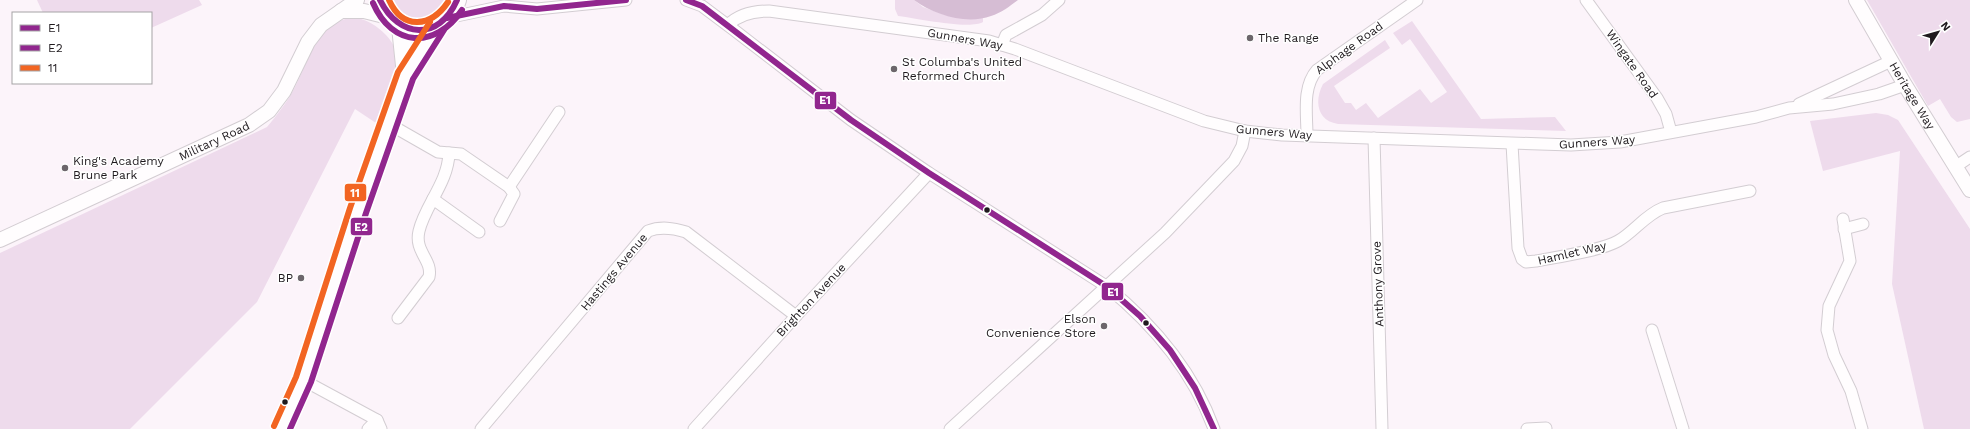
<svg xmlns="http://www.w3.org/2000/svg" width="1970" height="429" viewBox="0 0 1970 429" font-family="'Work Sans',sans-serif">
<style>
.green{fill:#eedbec}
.water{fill:#d6bdd4}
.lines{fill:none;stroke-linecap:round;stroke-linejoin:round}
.minor-casing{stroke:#d3cdd2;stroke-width:13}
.tertiary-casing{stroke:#d3cdd2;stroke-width:16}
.primary-casing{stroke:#d3cdd2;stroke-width:20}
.minor{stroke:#fffdfe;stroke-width:11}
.tertiary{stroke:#fffdfe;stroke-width:14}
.primary{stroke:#fffdfe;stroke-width:18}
.bus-1-casing{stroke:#fff;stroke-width:9}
.bus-2-casing{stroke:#fff;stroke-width:9}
.bus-3-casing{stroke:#fff;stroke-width:9}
.bus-1{stroke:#91268e;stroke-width:6}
.bus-2{stroke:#91268e;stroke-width:6}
.bus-3{stroke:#f26522;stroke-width:6}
.poi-dot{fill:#6c666b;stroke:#fff;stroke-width:1.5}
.bus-dot{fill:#1f1a1e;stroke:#fff;stroke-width:1.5}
.labels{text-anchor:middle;stroke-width:3;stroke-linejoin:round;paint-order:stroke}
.poi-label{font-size:12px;fill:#1f1a1e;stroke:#fff;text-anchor:start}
.street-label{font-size:12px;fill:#1f1a1e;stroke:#fff}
.line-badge{stroke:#fff;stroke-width:1.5}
.badge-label{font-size:11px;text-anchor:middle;font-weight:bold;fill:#fff}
</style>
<rect width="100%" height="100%" fill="#fcf4fa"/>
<g class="green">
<path d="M37 0H199L202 5 151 28V13H43Z"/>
<path d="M391 0H445C435 27 403 22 391 0Z"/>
<path d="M895 0H914L923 7 945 15 962 18H983V22C970 30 915 18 898 16L895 9Z"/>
<path d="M1867 0H1970V119L1957 122 1951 117 1940 99 1928 106Z"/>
<path d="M354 17C368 20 376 25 386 35 412 63 390 95 376 123L355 109 257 302 130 429H0V253L267 127C277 115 288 101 295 87 310 58 317 22 354 17Z"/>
<path d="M1412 21 1481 119 1555 117 1566 131 1338 124C1317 121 1314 101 1323 84L1385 40 1390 48 1334 86 1345 103H1351L1356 110 1366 103 1378 118 1420 89 1431 103 1447 92 1410 39 1402 45 1393 33Z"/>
<path d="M1876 113 1888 115 1898 120 1970 229V429H1924L1892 284 1900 151 1823 171 1810 121Z"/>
</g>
<path class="water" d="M914 0H1018C1010 6 1001 13 991 16 967 25 934 15 914 0Z"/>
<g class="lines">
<g class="minor-casing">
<g id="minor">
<path d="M686 0 702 6 734 30 851 120 929 173 1106 286C1153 324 1193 371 1214 429"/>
<path d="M1586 0 1657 98 1666 114 1671 132"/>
<path d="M447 18 504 6 537 9 626 0"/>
<path d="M728 25C739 14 754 11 769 11L989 41 1015 49 1204 121 1245 131 1282 135 1571 145 1620 142 1756 117 1789 108 1833 104 1879 94 1905 85"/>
<path d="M1002 45 1006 35 1042 15 1059 0"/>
<path d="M1799 104 1891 61"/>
<path d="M389 124 438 152 461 154 509 187 514 194 500 221"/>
<path d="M1307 136C1307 114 1302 87 1317 70L1417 0"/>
<path d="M1374 138 1382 429"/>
<path d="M1512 144 1518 248 1522 259 1526 262 1536 261C1557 257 1600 251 1618 241 1634 232 1645 215 1663 208L1750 191"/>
<path d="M1955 167 1970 157"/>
<path d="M509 187 559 112"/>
<path d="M433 199 479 232"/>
<path d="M1843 219 1850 261 1829 306 1827 330 1834 355 1851 391 1862 429"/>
<path d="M1844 229 1863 224"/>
<path d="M398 318 429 277C433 260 414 252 419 231 425 205 448 183 449 153"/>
<path d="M1652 330 1683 429"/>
<path d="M303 380 377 420 381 429"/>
<path d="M368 429 377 420"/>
<path d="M481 429 648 231C661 226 673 228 686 232L796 316"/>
<path d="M694 429 796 316 929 173"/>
<path d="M950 429 1165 233 1234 161 1242 146 1245 131"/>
<path d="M1527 429 1546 428"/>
</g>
</g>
<g class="tertiary-casing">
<g id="tertiary">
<path id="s1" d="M1856 0 1905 85 1970 190"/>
<path d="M341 11H364L388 17"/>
<path id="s2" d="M0 240 249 125 269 111 284 91 308 42 321 25 357 0"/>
</g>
</g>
<g class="primary-casing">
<g id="primary">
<path d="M380 0C392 39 446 41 457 0"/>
<path d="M401 27 406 75"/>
<path d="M281 429 303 380 358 210 406 75 437 26"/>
</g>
</g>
<use href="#minor" class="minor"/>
<use href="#tertiary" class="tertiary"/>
<use href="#primary" class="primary"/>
<g class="bus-1-casing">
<g id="bus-1">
<path d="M380 0C399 39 439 41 457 0"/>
<path d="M686 0 702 6 851 120 929 173 1106 286 1140 316 1170 350 1195 388 1214 429"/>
<path d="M447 18 504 6 537 9 626 0"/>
</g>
</g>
<g class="bus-2-casing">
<g id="bus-2">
<path d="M373 3C392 47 435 50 462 10"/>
<path d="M290 429 311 382 366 213 413 79 444 30"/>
</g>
</g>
<g class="bus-3-casing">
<g id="bus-3">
<path d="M389 0C403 31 431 27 448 2"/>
<path d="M274 426 296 377 350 208 398 72 430 22"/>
</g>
</g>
<use href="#bus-1" class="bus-1"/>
<use href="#bus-2" class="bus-2"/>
<use href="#bus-3" class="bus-3"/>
</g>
<g class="poi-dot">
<circle cx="1250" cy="38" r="4"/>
<circle cx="894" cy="69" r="4"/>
<circle cx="65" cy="168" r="4"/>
<circle cx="301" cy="278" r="4"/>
<circle cx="1104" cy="326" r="4"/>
</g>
<g class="bus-dot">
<circle cx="987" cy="210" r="3.5"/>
<circle cx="1146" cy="323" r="3.5"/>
<circle cx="285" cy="402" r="3.5"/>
</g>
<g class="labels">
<g class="poi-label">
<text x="1258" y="42">The Range</text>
<text x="902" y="66">St Columba's United<tspan x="902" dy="14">Reformed Church</tspan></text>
<text x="73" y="165">King's Academy<tspan x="73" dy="14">Brune Park</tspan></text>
<text x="293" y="282" text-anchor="end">BP</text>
<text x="1096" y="323" text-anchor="end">Elson<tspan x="1096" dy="14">Convenience Store</tspan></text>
</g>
<g class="street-label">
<text transform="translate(965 39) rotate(10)" y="4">Gunners Way</text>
<text transform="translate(1349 48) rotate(-36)" y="4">Alphage Road</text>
<text transform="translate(1632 64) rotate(55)" y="4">Wingate Road</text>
<text dy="4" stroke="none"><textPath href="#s1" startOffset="111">Heritage Way</textPath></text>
<text transform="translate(1274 132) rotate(5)" y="4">Gunners Way</text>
<text dy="4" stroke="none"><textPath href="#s2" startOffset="236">Military Road</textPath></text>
<text transform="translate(1597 142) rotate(-4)" y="4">Gunners Way</text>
<text transform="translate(1572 253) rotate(-13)" y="4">Hamlet Way</text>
<text transform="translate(614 272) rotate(-50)" y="4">Hastings Avenue</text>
<text transform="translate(1378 284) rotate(-92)" y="4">Anthony Grove</text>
<text transform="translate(811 300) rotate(-47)" y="4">Brighton Avenue</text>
</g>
</g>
<g class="line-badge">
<rect x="814" y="91" width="23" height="19" rx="4" fill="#91268e"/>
<rect x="344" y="183" width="23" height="19" rx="4" fill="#f26522"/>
<rect x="350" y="217" width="23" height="19" rx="4" fill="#91268e"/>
<rect x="1101" y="282" width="23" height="19" rx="4" fill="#91268e"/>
</g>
<g class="badge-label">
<text x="825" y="104">E1</text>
<text x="355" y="197">11</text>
<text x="361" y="231">E2</text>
<text x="1113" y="296">E1</text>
</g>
<rect x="12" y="12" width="140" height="72" fill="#ffffff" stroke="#a5a3a5"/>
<rect x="20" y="25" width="20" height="6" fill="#91268e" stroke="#a5a3a5"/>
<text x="48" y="32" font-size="12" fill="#1f1a1e">E1</text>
<rect x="20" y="45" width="20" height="6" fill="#91268e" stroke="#a5a3a5"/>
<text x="48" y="52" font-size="12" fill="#1f1a1e">E2</text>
<rect x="20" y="65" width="20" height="6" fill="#f26522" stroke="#a5a3a5"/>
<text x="48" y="72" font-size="12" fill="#1f1a1e">11</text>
<g transform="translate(1938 32) rotate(53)" stroke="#ffffff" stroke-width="3" paint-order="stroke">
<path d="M0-3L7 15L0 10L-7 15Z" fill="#1f1a1e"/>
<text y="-6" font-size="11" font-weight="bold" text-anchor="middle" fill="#1f1a1e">N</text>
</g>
</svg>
